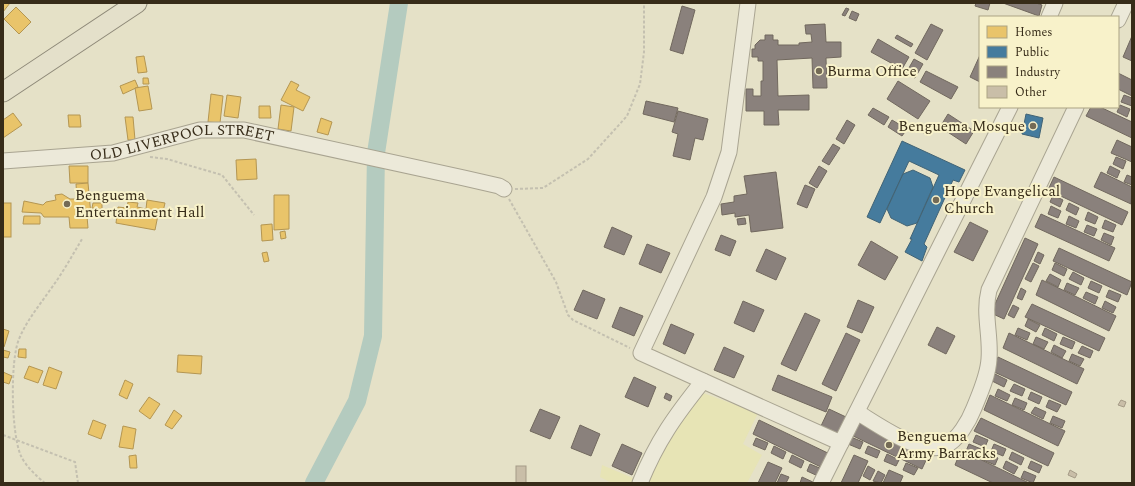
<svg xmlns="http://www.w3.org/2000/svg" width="1135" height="486" viewBox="0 0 1135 486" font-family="Spectral,serif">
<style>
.farmland{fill:#e7e4b5}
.homes{fill:#e9c46a;stroke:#b49652}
.public{fill:#457b9d;stroke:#416375}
.industry{fill:#8a817c;stroke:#71685e}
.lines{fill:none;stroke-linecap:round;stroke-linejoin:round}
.river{stroke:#b4cbbf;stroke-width:18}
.building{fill:#c9bea8;stroke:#a59b87}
.minor-casing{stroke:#a9a491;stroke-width:17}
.major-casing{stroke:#8e8978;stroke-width:21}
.path{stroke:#c4c0b0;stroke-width:2;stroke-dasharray:3 2;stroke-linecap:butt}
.minor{stroke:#ece9d9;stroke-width:15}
.major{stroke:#e4e0ca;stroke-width:19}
.poi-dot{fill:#746b56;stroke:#f8f2ca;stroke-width:1.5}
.labels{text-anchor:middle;stroke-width:4;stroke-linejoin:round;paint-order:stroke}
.poi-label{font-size:15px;fill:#372c19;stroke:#f8f2ca;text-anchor:start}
.street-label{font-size:15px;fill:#372c19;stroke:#f8f2ca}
</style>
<rect width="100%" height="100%" fill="#e5e1c7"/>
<g class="farmland">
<path d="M703 393 758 413 743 444 762 455 747 483H645L681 420Z"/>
<path d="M602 465 645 483H612L600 477Z"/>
</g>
<g class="homes">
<path d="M3 3H10L3 12Z"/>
<path d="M16 7 31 22 19 34 4 19Z"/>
<path d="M144 56 147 72 138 73 136 57Z"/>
<path d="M143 78H148L149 84H143Z"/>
<path d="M135 80 138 87 123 94 120 86Z"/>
<path d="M291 81 299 85 296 90 310 97 303 111 281 100Z"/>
<path d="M148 86 152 109 139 111 135 88Z"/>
<path d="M211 94 223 96 220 123 208 122Z"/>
<path d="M227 95 241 97 238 118 224 116Z"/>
<path d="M281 105 294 107 291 131 278 129Z"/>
<path d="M259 106H270L271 118H259Z"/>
<path d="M13 113 22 125 3 138V120Z"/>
<path d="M68 115H80L81 127H69Z"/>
<path d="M125 117H133L135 140H128Z"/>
<path d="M321 118 332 122 328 135 317 132Z"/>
<path d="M256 159 257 179 237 180 236 160Z"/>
<path d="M69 166H88V183H70Z"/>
<path d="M88 183 91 215 87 216 88 228H70L69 217H44L41 213 22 212 24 201 43 205 46 202 56 200 55 195 62 194 70 199H77L76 184Z"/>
<path d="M274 195H289V229L274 230Z"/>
<path d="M147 200 165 203 162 216 158 215 155 230 116 223 118 207 127 208 128 202 138 203 137 207 146 209Z"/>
<rect x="3" y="203" width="8" height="34"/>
<path d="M93 203H102V209L92 208Z"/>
<path d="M24 216H40V224H23Z"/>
<path d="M272 224 273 240 262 241 261 225Z"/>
<path d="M285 231 286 238 281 239 280 232Z"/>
<path d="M267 252 269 261 264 262 262 253Z"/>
<path d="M3 329 9 331 4 347H3Z"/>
<path d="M19 349H26V358L18 357Z"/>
<path d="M3 350 10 352 8 358 3 357Z"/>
<path d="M178 355 202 356 201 374 177 372Z"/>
<path d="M29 366 43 371 38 383 24 378Z"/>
<path d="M49 367 62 372 56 389 43 385Z"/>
<path d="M3 372 12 376 9 384 3 382Z"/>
<path d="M125 380 133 384 127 399 119 395Z"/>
<path d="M149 397 160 404 150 419 139 411Z"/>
<path d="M174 410 182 416 172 429 165 425Z"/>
<path d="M93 420 106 425 101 439 88 434Z"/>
<path d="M123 426 136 429 133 449 119 447Z"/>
<path d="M136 455 137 468H130L129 456Z"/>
</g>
<g class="public">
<path d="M1026 114 1043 118 1039 138 1022 134Z"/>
<path d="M902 141 965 170 959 182 953 180 924 244 927 247 922 261 905 252 912 239H910L939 175 909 161 880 223 867 217Z"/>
<path d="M913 170 930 178 933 187 917 223 907 226 891 218 887 209 903 174Z"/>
</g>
<g class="industry">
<path d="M976 3H990L988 10 975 6Z"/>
<path d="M1003 3H1036L1042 5 1039 16Z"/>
<path d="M682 6 695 10 683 54 670 50Z"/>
<path d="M846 8 849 9 845 16 842 15Z"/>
<path d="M852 11 859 14 856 21 849 18Z"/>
<path d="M825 24 826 42H841V57L826 58 827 88H813L812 58 777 60 778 96 809 95V110H778L779 125H764V111H746V89H753V96H761V81H763V61H758V57H752V49H755V45L760 40H765V35H773V40H778V45H799V43L812 42 811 34H806L805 25Z"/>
<path d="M931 24 943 30 927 60 915 53Z"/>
<path d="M897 35 913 44 911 47 895 38Z"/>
<path d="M1132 36V61L1123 57Z"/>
<path d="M878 39 909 57 902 69 871 52Z"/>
<path d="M980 55V82L970 77Z"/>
<path d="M914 59 923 64 915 78 906 73Z"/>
<path d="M926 71 958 87 951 99 920 82Z"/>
<path d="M1118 73 1132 80V96L1118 89Z"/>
<path d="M898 81 930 101 918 119 887 99Z"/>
<path d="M1124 95 1132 98V106L1121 102Z"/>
<path d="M646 101 678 108 674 122 643 114Z"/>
<path d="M1120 105 1130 109 1127 117 1117 112Z"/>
<path d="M1091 107H1100L1132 122V138L1086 116Z"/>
<path d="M873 108 889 117 884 125 868 115Z"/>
<path d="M678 111 708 119 703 140 695 138 690 160 673 156 678 134 672 132Z"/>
<path d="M948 114 974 131 966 144 940 127Z"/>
<path d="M847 120 855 125 844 144 836 139Z"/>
<path d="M892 120 907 129 902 136 888 127Z"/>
<path d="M922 123 931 130 927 135 918 129Z"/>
<path d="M1117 140 1132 147V162L1111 153Z"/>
<path d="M833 144 840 148 829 165 822 161Z"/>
<path d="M1116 157 1126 161 1123 169 1113 164Z"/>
<path d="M819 166 827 171 817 188 809 183Z"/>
<path d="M1110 166 1120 171 1117 178 1107 173Z"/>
<path d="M776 172 783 228 751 232 749 215 735 217V213L722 215 721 204 734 202V196L747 194 744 176Z"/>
<path d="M1101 172 1132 187 1131 204 1094 187Z"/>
<path d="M1127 175 1132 177V185L1124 182Z"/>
<path d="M1054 177 1128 212 1122 225 1048 190Z"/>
<path d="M805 185 815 189 807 208 797 204Z"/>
<path d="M1053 195 1063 200 1060 207 1050 202Z"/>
<path d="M1069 203 1079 208 1076 215 1066 210Z"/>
<path d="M1051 206 1061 211 1058 218 1048 214Z"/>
<path d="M1088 212 1098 217 1095 224 1085 220Z"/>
<path d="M1041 214 1115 248 1109 261 1035 227Z"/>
<path d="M1069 216 1079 221 1076 228 1066 224Z"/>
<path d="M745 218 746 224 738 225 737 219Z"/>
<path d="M1105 220 1116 225 1113 232 1102 228Z"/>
<path d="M970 222 988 231 973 261 954 252Z"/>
<path d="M1087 225 1097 229 1094 236 1084 232Z"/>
<path d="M612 227 632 236 624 255 604 247Z"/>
<path d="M1104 233 1114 237 1111 245 1101 240Z"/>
<path d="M721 235 736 241 730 256 715 250Z"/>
<path d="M1025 238 1038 244 1004 319 991 313Z"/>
<path d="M871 241 898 257 885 280 858 265Z"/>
<path d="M647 244 670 253 661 273 639 264Z"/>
<path d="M1059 248 1132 282 1127 295 1053 261Z"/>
<path d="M766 249 786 258 776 280 756 271Z"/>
<path d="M1038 252 1044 255 1040 264 1034 261Z"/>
<path d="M1033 263 1039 266 1031 282 1025 279Z"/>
<path d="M1055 263 1067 269 1064 276 1052 270Z"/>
<path d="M1073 272 1084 278 1081 285 1069 279Z"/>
<path d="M1050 274 1061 280 1058 287 1046 281Z"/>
<path d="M1042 280 1116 316 1109 331 1036 295Z"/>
<path d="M1091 281 1102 286 1099 293 1088 288Z"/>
<path d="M1067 283 1079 288 1075 295 1064 290Z"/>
<path d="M1021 288 1026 291 1022 300 1017 298Z"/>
<path d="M583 290 605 299 597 319 574 310Z"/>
<path d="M1109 290 1121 295 1118 302 1106 297Z"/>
<path d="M1086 292 1098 297 1095 304 1083 298Z"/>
<path d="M858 300 874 307 862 333 847 327Z"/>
<path d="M743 301 764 310 754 332 734 323Z"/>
<path d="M1105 301 1116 307 1113 313 1102 308Z"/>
<path d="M1032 304 1105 338 1099 351 1025 317Z"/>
<path d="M1013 305 1019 308 1014 318 1008 315Z"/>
<path d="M620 307 643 316 634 336 612 327Z"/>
<path d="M805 313 820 320 796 371 781 364Z"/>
<path d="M1028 319 1040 325 1036 332 1025 326Z"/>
<path d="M671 324 694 334 685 354 663 344Z"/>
<path d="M937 327 955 336 946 354 928 345Z"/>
<path d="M1018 328 1030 333 1027 340 1015 335Z"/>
<path d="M1045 328 1057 334 1054 341 1042 335Z"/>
<path d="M846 333 860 340 836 391 822 384Z"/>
<path d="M1009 333 1084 369 1077 384 1003 348Z"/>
<path d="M1036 337 1048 342 1044 349 1033 344Z"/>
<path d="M1063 337 1075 342 1072 349 1060 344Z"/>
<path d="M1054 345 1066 351 1062 358 1051 352Z"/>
<path d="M1082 346 1093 351 1090 358 1078 353Z"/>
<path d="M724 347 744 356 734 378 714 370Z"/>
<path d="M1072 354 1084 359 1080 366 1069 361Z"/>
<path d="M998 357 1072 392 1066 405 992 371Z"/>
<path d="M995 374 1007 380 1004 387 992 381Z"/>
<path d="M778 375 832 397 826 412 772 390Z"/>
<path d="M634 377 656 387 648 407 625 397Z"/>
<path d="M1014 384 1025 389 1022 396 1010 391Z"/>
<path d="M998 389 1010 395 1007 401 995 396Z"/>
<path d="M1031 392 1042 397 1039 404 1028 399Z"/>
<path d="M666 393 672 396 670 401 664 398Z"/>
<path d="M990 395 1065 431 1058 446 984 410Z"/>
<path d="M1015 398 1027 403 1024 410 1012 405Z"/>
<path d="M1049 400 1061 405 1057 412 1046 407Z"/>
<path d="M1035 407 1046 412 1043 419 1031 413Z"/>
<path d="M540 409 560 417 550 439 530 431Z"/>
<path d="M829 409 846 417 838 434 821 426Z"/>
<path d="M1053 416 1065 421 1062 428 1050 423Z"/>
<path d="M981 418 1054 453 1048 466 974 431Z"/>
<path d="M759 420 834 456 827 470 753 434Z"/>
<path d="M855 421 928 456 922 469 849 434Z"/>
<path d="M580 425 600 434 591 456 571 448Z"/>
<path d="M976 435 988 440 985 447 973 442Z"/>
<path d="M851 437 863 442 860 449 848 444Z"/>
<path d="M756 438 768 443 765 450 753 445Z"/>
<path d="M622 444 642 453 632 475 612 466Z"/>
<path d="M969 444 981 449 978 456 966 451Z"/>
<path d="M994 444 1006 449 1003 456 991 451Z"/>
<path d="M774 446 786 452 783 459 771 453Z"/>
<path d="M868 446 880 451 877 458 865 453Z"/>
<path d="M961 450 1029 483H993L955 465Z"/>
<path d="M1012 452 1024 458 1021 465 1009 459Z"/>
<path d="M986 453 998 458 995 465 983 460Z"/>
<path d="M887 454 899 460 896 466 884 461Z"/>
<path d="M792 455 804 461 801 468 789 462Z"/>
<path d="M854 455 868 461 858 483H841Z"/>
<path d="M1006 461 1018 467 1014 474 1003 468Z"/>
<path d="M1031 461 1042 466 1039 473 1028 468Z"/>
<path d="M768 462 782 468 775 483H758Z"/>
<path d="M906 463 918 468 914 475 903 470Z"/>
<path d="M810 464 822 469 818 476 807 471Z"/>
<path d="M868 466 875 470 870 480 863 476Z"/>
<path d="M889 470 903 476 900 483H883Z"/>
<path d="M878 471 885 475 881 483 873 481Z"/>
<path d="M1024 471 1036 476 1033 483 1021 478Z"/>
<path d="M781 474 789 477 786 483H777Z"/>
<path d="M802 477 815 483H800Z"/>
</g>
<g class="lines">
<path class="river" d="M314 483 357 401 373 336 376 153 399 3"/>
</g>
<g class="building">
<path d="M1121 400 1126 402 1124 407 1118 405Z"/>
<rect x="516" y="466" width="10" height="17"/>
<path d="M1070 470 1077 474 1075 478 1068 475Z"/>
</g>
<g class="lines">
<g class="minor-casing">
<g id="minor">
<path d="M748 3 729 152 714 197 641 353 841 443 1010 107"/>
<path d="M1049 17 1055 3"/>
<path d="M1118 20 1126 3"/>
<path id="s1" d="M3 161 113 153 200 130H244L464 178 499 186 504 189"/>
<path d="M857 412C877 424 921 456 945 446 958 440 969 421 974 408 980 393 988 376 989 359 991 335 983 314 989 290L1076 107"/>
<path d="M640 483C657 441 675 416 703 381"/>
<path d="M821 483 841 443"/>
</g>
</g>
<g class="major-casing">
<path id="major" d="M3 92 137 3"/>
</g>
<g class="path">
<path d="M150 157 167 159 222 175 254 215"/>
<path d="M515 189 543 188 588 159 627 116 640 84 644 52V3"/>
<path d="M509 199 556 282 568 315 573 320 630 348"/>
<path d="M3 435 75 462 78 483"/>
<path d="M45 483C37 477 25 465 21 456 11 434 10 360 19 339 27 320 39 306 50 290 62 274 72 256 82 239"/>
</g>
<use href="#minor" class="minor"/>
<use href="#major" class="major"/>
</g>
<g class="poi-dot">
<circle cx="819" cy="71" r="4"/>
<circle cx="1033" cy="126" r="4"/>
<circle cx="936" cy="200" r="4"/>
<circle cx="67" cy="204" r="4"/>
<circle cx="889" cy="445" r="4"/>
</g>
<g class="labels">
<g class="poi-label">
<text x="827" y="76">Burma Office</text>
<text x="1025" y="131" text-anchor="end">Benguema Mosque</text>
<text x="944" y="196">Hope Evangelical<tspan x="944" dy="17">Church</tspan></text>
<text x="75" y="200">Benguema<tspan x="75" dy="17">Entertainment Hall</tspan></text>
<text x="897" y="441">Benguema<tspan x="897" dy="17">Army Barracks</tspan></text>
</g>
<g class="street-label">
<text dy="5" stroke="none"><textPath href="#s1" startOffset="181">OLD LIVERPOOL STREET</textPath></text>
</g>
</g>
<rect width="1135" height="486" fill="none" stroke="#372c19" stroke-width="8"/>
<rect x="979" y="16" width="140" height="92" fill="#f8f2ca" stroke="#aba383"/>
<rect x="987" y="26" width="20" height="12" fill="#e9c46a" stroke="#aba383"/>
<text x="1015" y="36" font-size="12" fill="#372c19">Homes</text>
<rect x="987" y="46" width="20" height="12" fill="#457b9d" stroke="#aba383"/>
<text x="1015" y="56" font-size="12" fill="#372c19">Public</text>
<rect x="987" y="66" width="20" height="12" fill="#8a817c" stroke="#aba383"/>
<text x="1015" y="76" font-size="12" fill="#372c19">Industry</text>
<rect x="987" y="86" width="20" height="12" fill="#c9bea8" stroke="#aba383"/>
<text x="1015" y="96" font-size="12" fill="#372c19">Other</text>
</svg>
